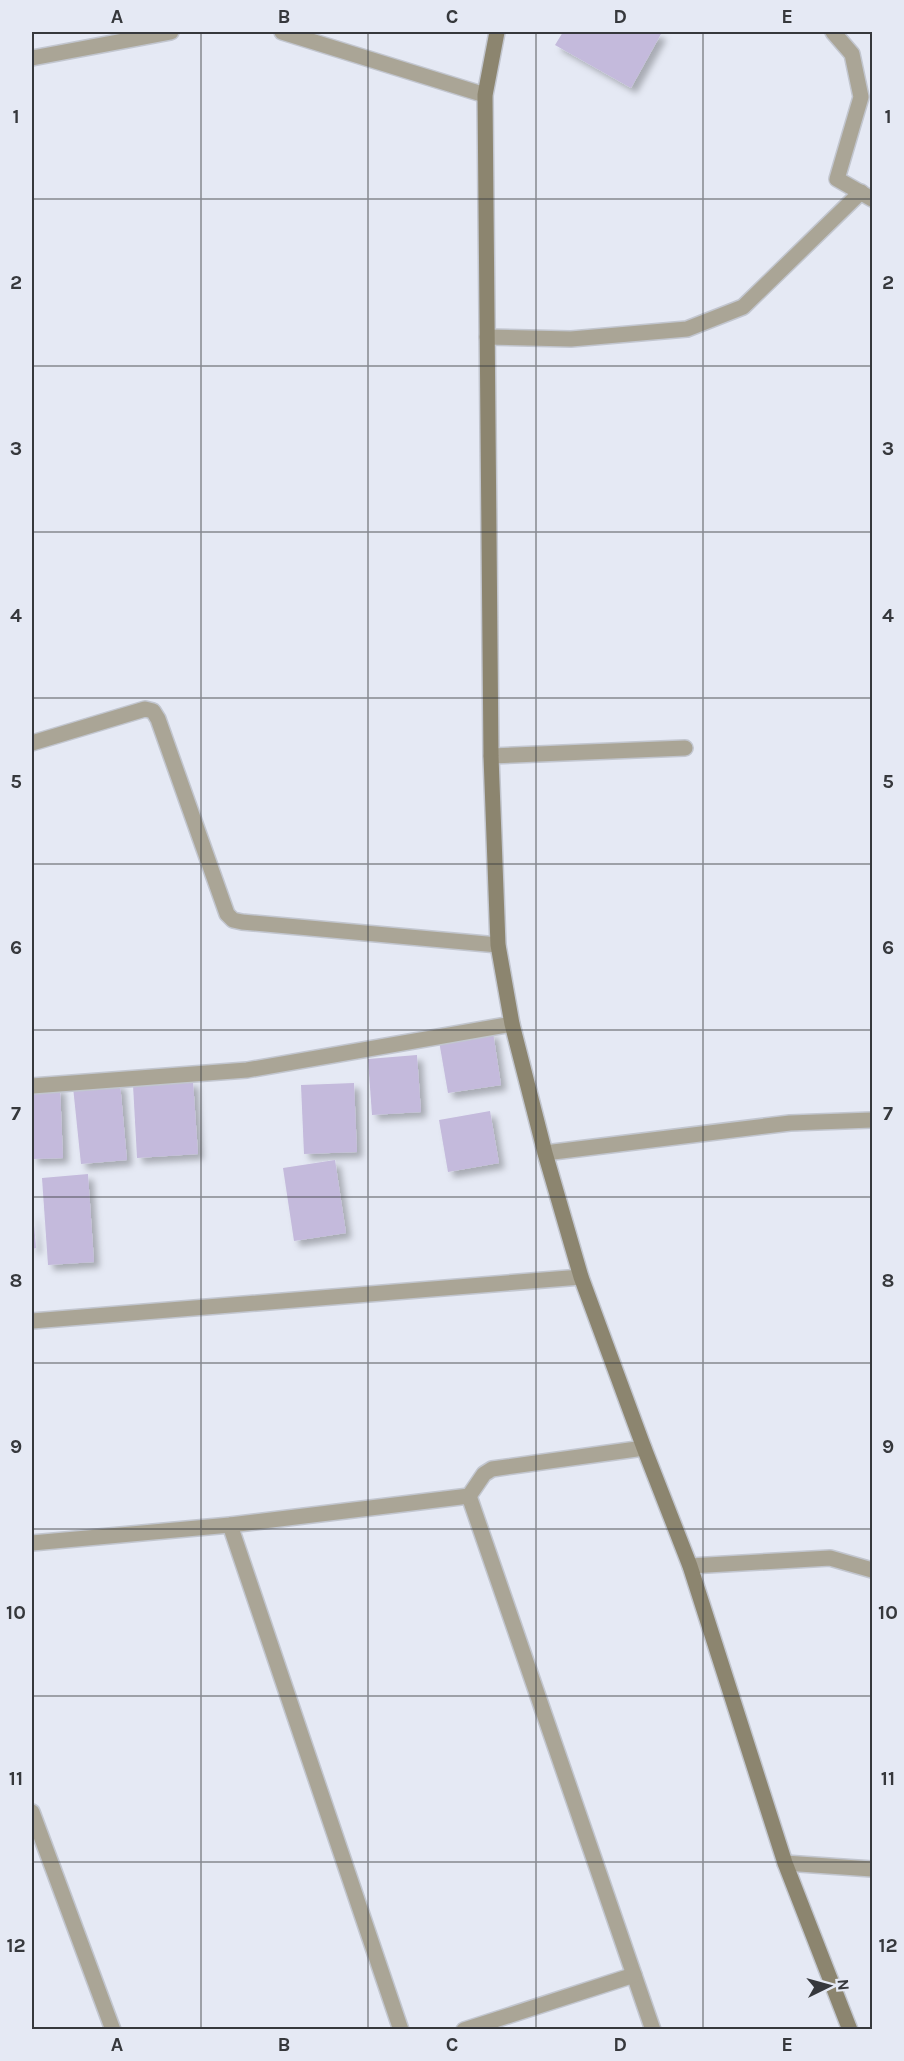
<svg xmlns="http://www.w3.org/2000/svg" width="904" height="2061" viewBox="0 0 904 2061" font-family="Karla,sans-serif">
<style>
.building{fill:#c4badc;filter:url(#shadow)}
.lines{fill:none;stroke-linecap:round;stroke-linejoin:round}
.street-casing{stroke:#c2c6cf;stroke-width:18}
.secondary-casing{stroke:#c2c6cf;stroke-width:18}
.street{stroke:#aaa596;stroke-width:15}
.secondary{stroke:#8c856f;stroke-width:15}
.grid{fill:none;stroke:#36383c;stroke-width:1.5;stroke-opacity:0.55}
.neatline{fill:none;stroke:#36383c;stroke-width:2}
.grid-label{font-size:20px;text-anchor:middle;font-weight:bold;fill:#36383c}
</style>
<defs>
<filter id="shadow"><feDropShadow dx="5.5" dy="5.5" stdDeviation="3" flood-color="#0004"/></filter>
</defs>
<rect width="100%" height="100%" fill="#e5e9f4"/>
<g class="building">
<path d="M563 32H656L661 34 631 88 555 45Z"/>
<path d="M493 1032 501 1085 448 1093 439 1041Z"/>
<path d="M417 1055 421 1112 372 1115 368 1059Z"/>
<path d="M193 1081 198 1154 137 1158 133 1085Z"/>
<path d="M120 1083 127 1160 81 1164 73 1087Z"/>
<path d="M354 1083 357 1152 304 1154 301 1085Z"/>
<path d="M60 1087 63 1158 32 1159V1088Z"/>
<path d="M490 1111 499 1163 448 1172 439 1120Z"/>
<path d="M335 1160 346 1233 294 1241 283 1168Z"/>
<path d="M88 1174 94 1262 48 1265 42 1178Z"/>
<path d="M32 1213H33L36 1248 32 1249Z"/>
</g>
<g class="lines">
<g class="street-casing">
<g id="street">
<path d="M282 32 485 95"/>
<path d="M833 32 852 54 861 97 837 179 872 199"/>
<path d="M32 58 171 32"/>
<path d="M487 337 571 339 687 329 743 307 861 192"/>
<path d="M32 743 145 709 153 711 158 719 227 914 233 920 242 922 498 945"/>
<path d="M491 756 685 748"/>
<path d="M32 1086 247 1070 512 1024"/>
<path d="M545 1153 790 1123 872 1120"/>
<path d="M32 1321 581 1277"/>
<path d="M469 1496 653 2030"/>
<path d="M230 1525 401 2030"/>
<path d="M32 1543 230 1525 469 1496 484 1474 492 1469 644 1448"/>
<path d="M690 1566 830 1558 872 1570"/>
<path d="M32 1812 113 2030"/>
<path d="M785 1863 872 1869"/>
<path d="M464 2030 634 1975"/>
</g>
</g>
<g class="secondary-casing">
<path id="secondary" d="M497 32 485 95 491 756 498 945 512 1024 545 1153 581 1277 644 1448 690 1566 785 1863 850 2030"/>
</g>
<use href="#street" class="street"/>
<use href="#secondary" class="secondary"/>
</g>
<path class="grid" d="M201 32V2030M368 32V2030M536 32V2030M703 32V2030M32 199H872M32 366H872M32 532H872M32 698H872M32 864H872M32 1030H872M32 1197H872M32 1363H872M32 1529H872M32 1696H872M32 1862H872"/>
<rect width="904" height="2061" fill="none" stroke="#e5e9f4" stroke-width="66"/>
<g transform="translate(829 1986) rotate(85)" stroke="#e5e9f4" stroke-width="4.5" paint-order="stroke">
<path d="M0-4.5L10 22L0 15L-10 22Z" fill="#36383c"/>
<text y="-9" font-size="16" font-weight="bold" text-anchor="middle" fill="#36383c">N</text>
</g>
<rect x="33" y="33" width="838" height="1995" class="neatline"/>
<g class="grid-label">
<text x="117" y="23">A</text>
<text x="284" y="23">B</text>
<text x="452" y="23">C</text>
<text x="620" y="23">D</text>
<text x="787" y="23">E</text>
<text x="16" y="123">1</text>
<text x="888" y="123">1</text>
<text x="16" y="289">2</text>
<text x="888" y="289">2</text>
<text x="16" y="455">3</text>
<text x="888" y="455">3</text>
<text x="16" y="622">4</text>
<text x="888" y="622">4</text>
<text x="16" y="788">5</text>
<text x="888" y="788">5</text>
<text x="16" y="954">6</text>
<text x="888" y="954">6</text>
<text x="16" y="1120">7</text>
<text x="888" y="1120">7</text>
<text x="16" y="1287">8</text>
<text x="888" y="1287">8</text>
<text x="16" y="1453">9</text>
<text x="888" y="1453">9</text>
<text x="16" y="1619">10</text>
<text x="888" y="1619">10</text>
<text x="16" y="1785">11</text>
<text x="888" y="1785">11</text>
<text x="16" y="1952">12</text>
<text x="888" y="1952">12</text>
<text x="117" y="2051">A</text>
<text x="284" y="2051">B</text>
<text x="452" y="2051">C</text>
<text x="620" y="2051">D</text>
<text x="787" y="2051">E</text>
</g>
</svg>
